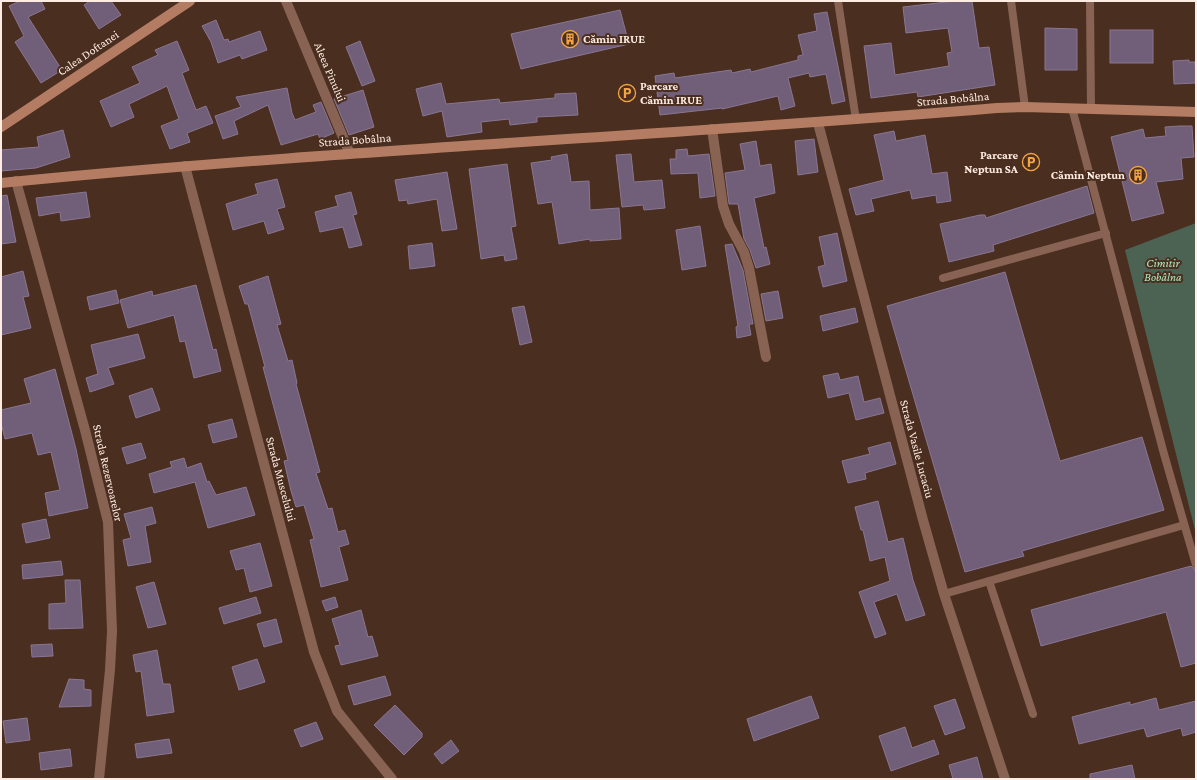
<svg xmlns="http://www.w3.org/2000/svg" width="1197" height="780" viewBox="0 0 1197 780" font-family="'Crimson Pro',serif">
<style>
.green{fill:#4c6354}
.building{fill:#715e79;stroke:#897692}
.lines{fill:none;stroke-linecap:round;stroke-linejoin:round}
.lane{stroke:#886353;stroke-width:8}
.street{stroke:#886353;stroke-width:10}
.secondary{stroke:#b47c62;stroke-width:10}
.labels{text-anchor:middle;stroke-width:4;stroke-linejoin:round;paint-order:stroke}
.poi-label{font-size:12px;font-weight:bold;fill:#ffece2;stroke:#4a2e1f;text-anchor:start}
.street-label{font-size:12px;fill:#ffece2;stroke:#4a2e1f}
.park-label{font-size:12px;font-style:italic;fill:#aaebc1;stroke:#4a2e1f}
</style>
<rect width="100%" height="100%" fill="#4a2e1f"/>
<path class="green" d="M1195 124H1196V534L1125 250 1196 223Z"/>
<g class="building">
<path d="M20 1H41L45 9 28 17 62 70 41 83 15 42 24 36 9 6Z"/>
<path d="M90 1H111L121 15 99 29 84 5Z"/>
<path d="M955 1H972L979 48 989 47 995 85 918 97 917 92 871 98 864 46 891 43 895 75 949 66 947 53 952 52 948 28 906 33 903 7Z"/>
<path d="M620 10 629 44 521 69 511 34Z"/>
<path d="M827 12 845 101 832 104 826 74 810 77 809 73 788 78 795 106 781 110 778 96 722 109V108L660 115 655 76 674 73 675 78 731 70 732 73 750 69 751 72 798 60V56L803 55 798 35 817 31 814 14Z"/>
<path d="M216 20 224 40 228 39 229 42 260 31 267 50 242 59 240 55 218 63 211 42 202 26Z"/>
<path d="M1045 28 1077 29V70H1045Z"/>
<rect x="1110" y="30" width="43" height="33"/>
<path d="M177 41 189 70 182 73 196 110 206 106 213 123 187 133 190 142 170 149 161 126 179 119 167 86 129 104 134 117 111 127 100 101 140 83 132 67 158 55 155 50Z"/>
<path d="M360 41 375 81 362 86 346 47Z"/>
<path d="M1189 60V62H1195L1196 83 1174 84 1173 61Z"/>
<path d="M441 83 446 104 499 99 500 103 555 98V94L576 93 578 115 537 117V122L510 125 509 119 481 122 482 132 447 137 442 111 423 116 416 89Z"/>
<path d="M287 88 292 113 295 120 316 112 313 105 321 102 334 133 320 139 318 134 281 145 268 105 234 121 238 134 223 139 215 116 241 107 236 97Z"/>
<path d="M363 90 374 127 349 135 334 99Z"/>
<path d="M1179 126H1192L1194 157 1181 158 1183 179 1156 182 1164 213 1132 221 1111 137 1143 129 1145 138 1166 136 1165 127Z"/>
<path d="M63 130 70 157 36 168 1 171V150L39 147 37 137Z"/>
<path d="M894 131 896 141 925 135 932 174 947 172 951 201 937 203 936 195 912 199 910 190 871 199 874 211 856 215 849 189 884 180 874 135Z"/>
<path d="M814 139 818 172 798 175 795 141Z"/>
<path d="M756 141 760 166 771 164 775 193 754 198 764 248 766 247 770 264 756 268 750 250 744 239 738 204H729L725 173 745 170 740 144Z"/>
<path d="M687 149 688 156 709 154 715 196 700 198 698 173 671 174 670 159H676V150Z"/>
<path d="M567 154 571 182 589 181 590 210 619 208 621 239 590 241V239L559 244 552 202 538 204 531 163 552 160 551 157Z"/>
<path d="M631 154 634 182 662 180 665 208 644 210 643 205 622 207 616 155Z"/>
<path d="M507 164 516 226 511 227 517 259 505 261 504 255 481 259 469 169Z"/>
<path d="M447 172 457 229 442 231 437 199 408 204 407 200 399 201 395 180Z"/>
<path d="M277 179 285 207 277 209 284 229 268 234 264 221 233 230 226 204 258 194 255 184Z"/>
<path d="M1087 186 1094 213 993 245 994 251 949 262 940 224 980 215H985L986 218Z"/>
<path d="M86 192 90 217 61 221 60 212 39 216 36 198Z"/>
<path d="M351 192 357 214 353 215 362 245 349 248 343 227 320 232 315 212 338 206 335 196Z"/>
<path d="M7 195 16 242 1 244V196Z"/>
<path d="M700 226 706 266 682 270 676 230Z"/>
<path d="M837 233 847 281 823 287 818 267 825 265 819 237Z"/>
<path d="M432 243 435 266 410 269 408 246Z"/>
<path d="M732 244 743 270 753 324H749L751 335 737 338 736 327 738 326 725 245Z"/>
<path d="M23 271 29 296 23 297 31 328 1 335V277Z"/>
<path d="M1005 272 1060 461 1142 437 1164 510 1022 551 1024 556 965 572 887 306Z"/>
<path d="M268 276 281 324 277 325 288 361 292 360 297 383 296 384 320 472 316 473 328 509 332 508 338 532 345 530 349 544 339 547 348 580 321 587 310 540 314 539 304 505 296 507 291 491 284 461 288 460 263 367H265L248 304H245L239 286Z"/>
<path d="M196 285 213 350 216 349 221 371 194 378 185 341 180 342 174 315 128 328 120 300 152 291 153 296Z"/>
<path d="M116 290 119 303 90 310 87 297Z"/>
<path d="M778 291 783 318 766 321 761 294Z"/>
<path d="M524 306 532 342 520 345 512 308Z"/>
<path d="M855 308 858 322 823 331 820 316Z"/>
<path d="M138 334 145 358 108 368 114 384 90 392 86 378 98 374 91 345Z"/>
<path d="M55 369 76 449 88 508 49 516 45 493 60 490 51 452 38 455 32 433 5 439 1 423V410L31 403 24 379Z"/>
<path d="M838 373 840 380 858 376 864 402 880 398 884 413 856 420 849 393 828 398 823 376Z"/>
<path d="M152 388 160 410 136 418 129 396Z"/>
<path d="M232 419 237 437 213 443 208 425Z"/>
<path d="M890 442 896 464 865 473 866 479 848 483 842 461 870 454 868 448Z"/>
<path d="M141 443 146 458 127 464 122 448Z"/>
<path d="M184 458 187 468 201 463 207 482 209 481 216 495 246 487 255 515 208 528 195 482 154 493 149 474 172 467 170 462Z"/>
<path d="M878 501 888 542 903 538 913 580 925 615 906 621 897 594 874 602 886 634 875 638 859 592 890 581 885 557 870 561 863 530H861L855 507Z"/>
<path d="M152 507 156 523 145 526 151 562 128 566 123 540 131 538 124 514Z"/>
<path d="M46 519 50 538 26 543 22 524Z"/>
<path d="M260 543 272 586 250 592 244 568 236 570 230 551Z"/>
<path d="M61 561 63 575 23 579 22 565Z"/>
<path d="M1191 566 1195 570 1196 576V663L1181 667 1166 612 1041 646 1031 610Z"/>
<path d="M65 580H80L83 628 49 629V604L66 603Z"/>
<path d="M154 582 166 624 148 628 136 587Z"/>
<path d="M256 597 261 613 224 624 219 608Z"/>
<path d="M335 597 338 607 326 611 322 601Z"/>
<path d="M361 610 368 637 372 636 378 656 341 665 335 646 340 645 332 619Z"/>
<path d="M276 619 282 642 264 647 257 624Z"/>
<path d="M52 644 53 656 32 657 31 645Z"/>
<path d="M157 650 163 684H170L174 712 147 716 141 671 136 672 133 655Z"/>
<path d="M257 659 265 682 239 690 232 667Z"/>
<path d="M385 676 391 695 354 705 348 686Z"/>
<path d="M69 679 84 680V689L91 690V706L59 707Z"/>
<path d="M811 696 819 718 754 741 747 719Z"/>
<path d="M1156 698 1159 710 1196 701V732L1183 736 1181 728 1147 737 1144 728 1079 744 1072 717 1130 702V705Z"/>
<path d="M955 699 965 728 945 735 934 706Z"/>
<path d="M395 705 422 733V737L404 755 374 725Z"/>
<path d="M27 718 30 740 6 743 3 721Z"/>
<path d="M316 722 323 739 301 747 294 730Z"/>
<path d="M905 727 912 748 934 740 939 754 891 771 879 736Z"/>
<path d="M169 739 172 753 137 758 135 744Z"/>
<path d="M451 740 459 751 442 764 434 754Z"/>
<path d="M70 749 72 766 41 770 39 753Z"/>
<path d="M977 757 983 779H953L949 765Z"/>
<path d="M1132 765 1135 779H1090V774Z"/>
</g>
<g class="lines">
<g class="lane">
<path d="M838 1 856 120"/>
<path d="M1011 1 1025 107"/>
<path d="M1090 1 1091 109"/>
<path d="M1072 108 1164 454 1196 565"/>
<path d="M943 278 1106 233"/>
<path d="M989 581 1033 714"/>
<path d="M944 594 1184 525"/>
</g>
<g class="street">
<path d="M286 1 350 154"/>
<path d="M818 123 923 520 944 594 1005 779"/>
<path d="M712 129 723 206 729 224 744 252 749 268 766 357"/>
<path d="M185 166 314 652 337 711 392 779"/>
<path d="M16 181 85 430 108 522 112 631 110 670 99 779"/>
</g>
<g class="secondary">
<path d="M1 127 190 1"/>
<path d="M1 183C332 150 665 136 997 108L1025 107 1196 112"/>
</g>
</g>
<defs>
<g id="building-ring" transform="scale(0.9)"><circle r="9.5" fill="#4a2e1f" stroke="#f3a442" stroke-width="1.5"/><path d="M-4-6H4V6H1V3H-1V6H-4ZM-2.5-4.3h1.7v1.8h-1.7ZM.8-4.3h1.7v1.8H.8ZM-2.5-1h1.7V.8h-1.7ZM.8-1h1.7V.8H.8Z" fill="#f3a442"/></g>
<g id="parking-ring" transform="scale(0.9)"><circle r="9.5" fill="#4a2e1f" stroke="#f3a442" stroke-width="1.5"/><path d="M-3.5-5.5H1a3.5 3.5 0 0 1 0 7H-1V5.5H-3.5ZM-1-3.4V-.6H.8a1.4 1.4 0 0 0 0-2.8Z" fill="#f3a442"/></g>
</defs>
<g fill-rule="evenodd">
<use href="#building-ring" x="570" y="39"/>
<use href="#parking-ring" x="627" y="93"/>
<use href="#parking-ring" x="1031" y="162"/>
<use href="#building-ring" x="1138" y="175"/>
</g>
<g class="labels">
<g class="poi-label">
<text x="583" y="43">Cămin IRUE</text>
<text x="640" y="90">Parcare<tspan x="640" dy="14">Cămin IRUE</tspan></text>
<text x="1018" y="159" text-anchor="end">Parcare<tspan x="1018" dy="14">Neptun SA</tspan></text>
<text x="1125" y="179" text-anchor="end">Cămin Neptun</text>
</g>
<g class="street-label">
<text transform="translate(88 53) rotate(-34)" y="4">Calea Doftanei</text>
<text transform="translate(330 72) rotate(67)" y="4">Aleea Pinului</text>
<text transform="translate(953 99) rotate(-5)" y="4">Strada Bobâlna</text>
<text transform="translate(355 140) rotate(-4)" y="4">Strada Bobâlna</text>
<text transform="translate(917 449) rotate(75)" y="4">Strada Vasile Lucaciu</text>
<text transform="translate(108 473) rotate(77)" y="4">Strada Rezervoarelor</text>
<text transform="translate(281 479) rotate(75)" y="4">Strada Muscelului</text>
</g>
<g class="park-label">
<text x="1163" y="267">Cimitir<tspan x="1163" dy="14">Bobâlna</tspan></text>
</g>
</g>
<rect width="1197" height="780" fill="none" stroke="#ffece2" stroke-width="4"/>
</svg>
